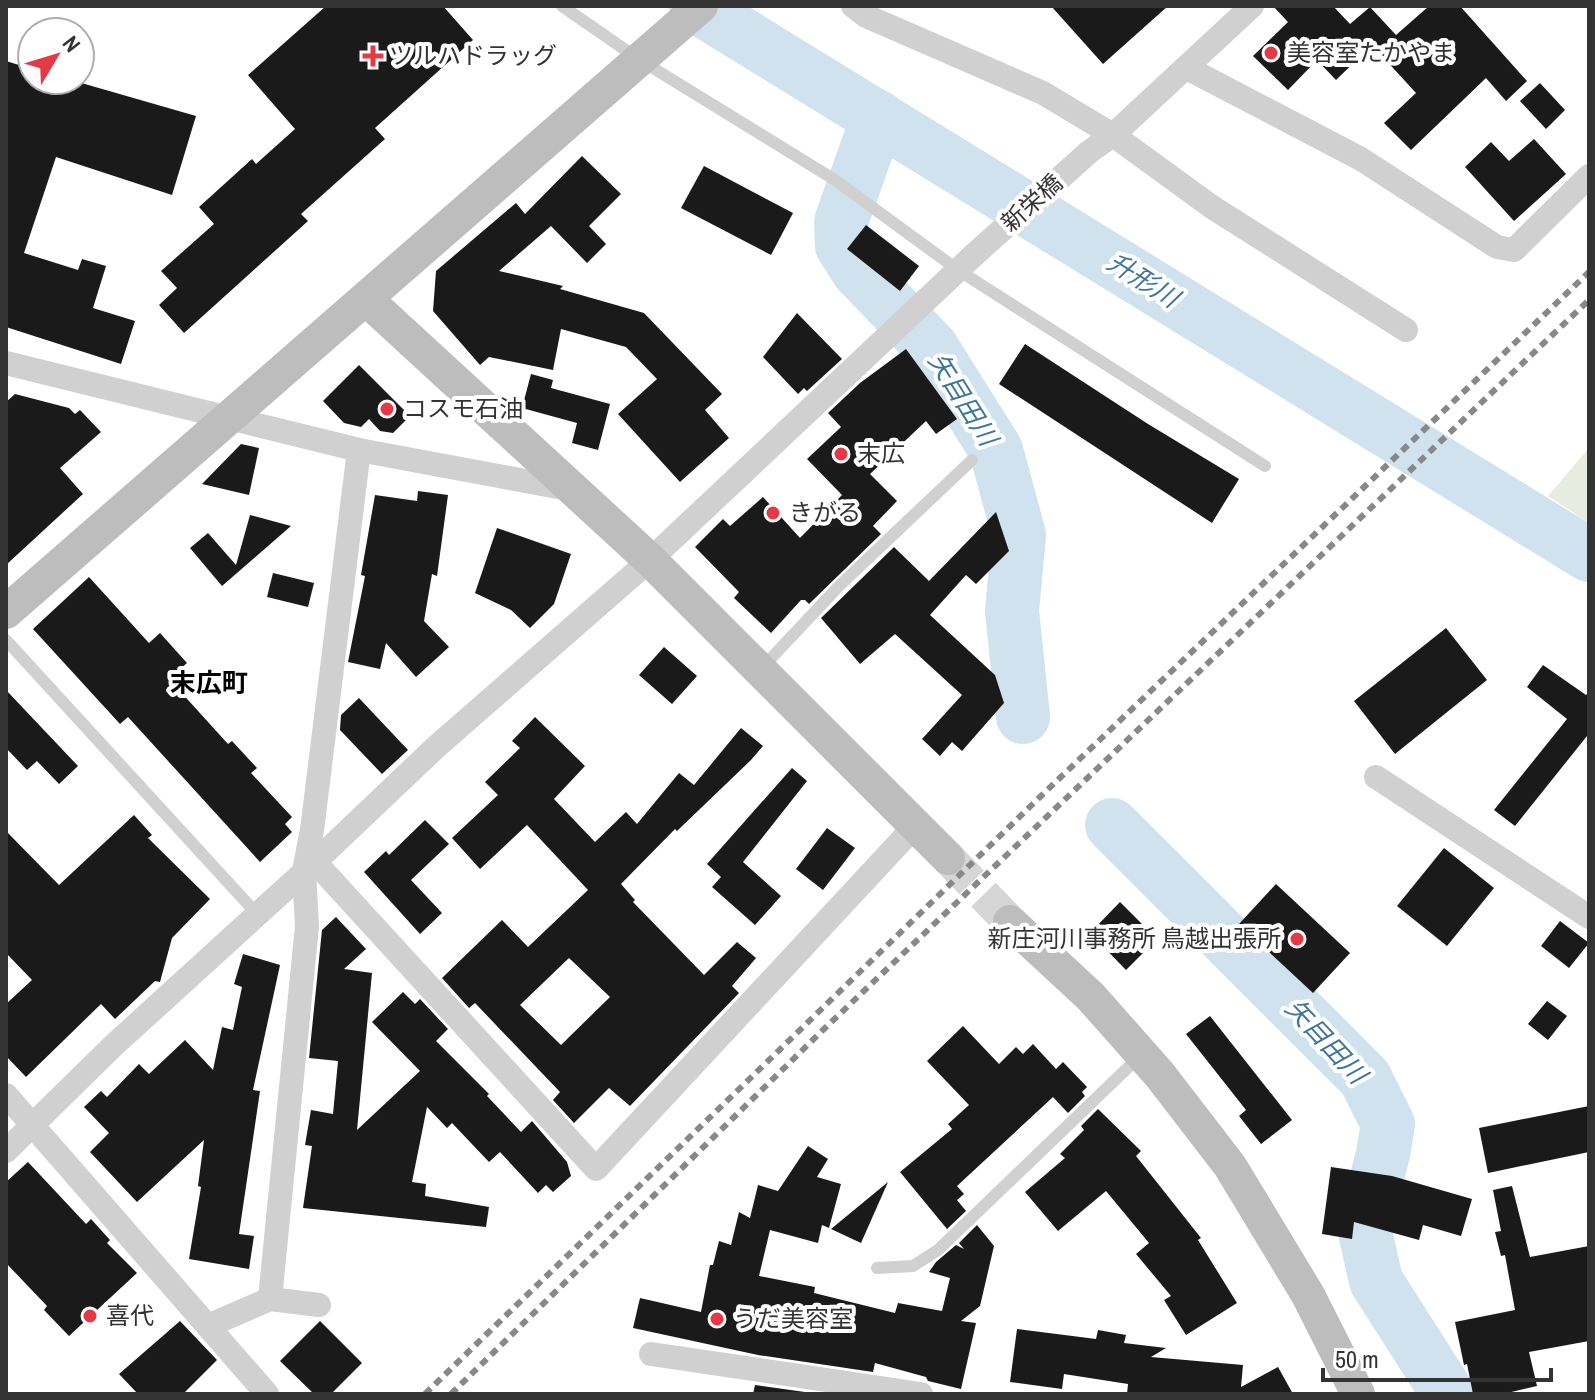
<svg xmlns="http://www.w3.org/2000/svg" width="1595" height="1400" viewBox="0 0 1595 1400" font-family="'Archivo Narrow','Noto Sans JP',sans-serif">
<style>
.green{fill:#e6ecdf}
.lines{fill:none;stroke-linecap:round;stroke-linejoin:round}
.river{stroke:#cfe2ee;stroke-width:54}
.building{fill:#1a1a1a;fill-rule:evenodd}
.secondary-tunnel{stroke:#d6d6d6;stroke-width:34;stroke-dasharray:34 17;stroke-linecap:butt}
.lane{stroke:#d0d0d0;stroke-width:12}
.street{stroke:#d0d0d0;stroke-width:24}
.secondary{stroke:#bdbdbd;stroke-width:34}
.rail{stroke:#888;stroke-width:6;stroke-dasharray:8 6;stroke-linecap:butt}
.poi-dot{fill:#e63946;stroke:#fff;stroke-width:3}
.labels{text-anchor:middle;stroke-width:8;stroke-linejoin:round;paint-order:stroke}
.poi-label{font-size:24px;fill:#333;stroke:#fff;text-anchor:start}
.street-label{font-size:24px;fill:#333;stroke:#fff}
.water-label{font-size:26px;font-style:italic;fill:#3f7597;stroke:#fff}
.neighbourhood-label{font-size:26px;font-weight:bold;fill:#000;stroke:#fff}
</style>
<rect width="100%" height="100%" fill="#fff"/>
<path class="green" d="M1589 448V523L1548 496Z"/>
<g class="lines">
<g class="river">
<path d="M696 6 1589 555"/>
<path d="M878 117 841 222 842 246 858 271 932 348 996 450 1019 535 1012 611 1023 717"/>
<path d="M1112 825 1365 1078 1388 1124 1383 1154 1364 1227 1376 1281 1448 1394"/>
</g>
</g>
<g class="building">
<path d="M326 6H443L473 40 375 128 385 139 301 214 308 221 184 333 159 305 177 288 161 271 214 224 199 207 252 159 256 164 295 129 248 75Z"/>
<path d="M1051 6H1168L1103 64Z"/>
<path d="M1273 6H1333L1350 24 1370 7 1396 35 1429 6H1460L1527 81 1506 101 1486 78 1411 150 1384 123 1416 93 1372 45 1336 80 1317 60 1288 90 1253 56 1288 22Z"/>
<path d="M6 61 32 69V80H71L196 116 172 195 56 157 24 253 78 270 82 259 106 266 93 308 135 321 121 364 6 327Z"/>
<path d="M1540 83 1565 110 1546 129 1520 101Z"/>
<path d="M1534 139 1566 174 1514 221 1465 167 1491 142 1509 161Z"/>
<path d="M582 156 621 194 589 226 606 244 587 263 551 226 499 271 563 286 560 289 644 313 722 394 705 410 729 438 680 482 618 414 657 379 626 347 561 329 553 370 489 357 480 365 433 311 436 271 516 203 525 214Z"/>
<path d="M704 166 793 213 771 255 681 208Z"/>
<path d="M866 225 919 266 900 291 847 249Z"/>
<path d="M797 313 842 359 807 391 804 388 798 394 763 357Z"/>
<path d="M1025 344 1148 424 1239 479 1212 523 999 384Z"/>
<path d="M906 349 957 419 936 434 926 421 870 474 897 501 873 526 881 534 809 604 805 600H801L771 633 734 598 739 592 695 547 723 519 730 526 763 497 800 538 842 495 807 459 841 427 828 413 860 383Z"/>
<path d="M359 365 410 416 393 433 380 431 369 419 361 427 344 423 323 401Z"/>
<path d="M531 374 553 380 551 388 610 404 598 450 572 443 577 423 522 408Z"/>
<path d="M15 394 69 408 75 414 80 410 101 432 60 468 83 494 6 565V402Z"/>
<path d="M241 444 259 448 249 495 202 484Z"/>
<path d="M418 491 448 495 437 576 432 574 424 621 449 647 416 677 386 643 380 669 348 662 365 576 361 575 375 495 417 501Z"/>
<path d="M996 512 1009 551 976 584 966 575 930 615 995 675 1004 703 962 751 952 742 940 756 922 739 962 695 895 634 860 664 821 618 894 547 929 581Z"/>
<path d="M250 515 291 526 222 586 190 548 208 533 236 565Z"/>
<path d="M497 528 571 554 554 604 530 628 511 610 475 593Z"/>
<path d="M273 573 314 583 308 607 267 597Z"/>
<path d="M89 577 149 643 160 633 187 663 169 679 228 744 232 741 257 768 251 773 292 817 285 824 292 832 260 862 128 717 120 724 33 629Z"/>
<path d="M1446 628 1487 680 1395 754 1354 701Z"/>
<path d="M664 647 697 676 672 704 639 675Z"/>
<path d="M1543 665 1586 695 1589 691V738L1587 736 1515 826 1494 810 1567 719 1527 687Z"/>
<path d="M6 690 78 766 59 784 37 761 27 770 6 748Z"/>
<path d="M359 698 408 750 382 774 340 730 341 715Z"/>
<path d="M535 717 585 766 554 799 595 842 626 812 637 824 679 773 694 785 741 728 763 746 751 760 677 831 675 829 621 884 635 900 633 902 704 975 737 942 756 958 732 986 739 993 630 1106 609 1088 574 1123 553 1100 560 1092 475 1003 469 1008 442 978 502 920 528 947 588 890 527 825 480 869 452 838 498 795 485 782 520 748 512 741ZM569 958 610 997 561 1045 520 1005Z"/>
<path d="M792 768 807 781 743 862 781 896 755 925 712 887 721 877 707 864Z"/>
<path d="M134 815 152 835 148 838 210 899 172 938 160 982 155 981 115 1019 101 1004 26 1077 6 1056V1004L32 980 6 953V831L59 885Z"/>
<path d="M425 820 449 844 411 880 442 913 420 934 364 872 386 851 389 855Z"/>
<path d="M827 828 855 848 823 890 796 869Z"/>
<path d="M1444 848 1494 888 1447 946 1397 906Z"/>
<path d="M1276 884 1350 953 1313 993 1239 924Z"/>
<path d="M1120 902 1157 939 1126 970 1090 933Z"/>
<path d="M336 917 366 949 344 969 372 973 357 1130 420 1071 372 1022 403 992 415 1004 420 999 448 1029 436 1041 489 1094 487 1096 521 1132 532 1121 567 1162 571 1176 553 1192 546 1185 538 1193 500 1152 489 1162 452 1123 447 1128 427 1107 412 1182 426 1184 425 1196 489 1207 486 1227 303 1208 312 1146 305 1145 311 1110 333 1114 338 1061 309 1058 322 930Z"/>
<path d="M1560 921 1589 943 1569 968 1541 946Z"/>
<path d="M243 954 280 965 253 1090 260 1091 239 1234 254 1236 249 1269 189 1259 201 1187 198 1186 204 1140 137 1202 90 1152 109 1133 84 1107 101 1091 107 1097 139 1064 149 1074 185 1040 213 1070 222 1027 233 1030 242 987 234 984Z"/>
<path d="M1547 1001 1567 1016 1548 1040 1528 1024Z"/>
<path d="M1210 1016 1292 1120 1261 1144 1239 1116 1246 1110 1186 1034Z"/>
<path d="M963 1026 999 1064 1016 1047 1023 1054 1033 1044 1056 1069 1063 1062 1087 1087 1082 1092 1085 1096 1068 1113 1053 1097 957 1186 964 1194 957 1200 966 1211 947 1229 900 1172 952 1129 948 1124 969 1105 927 1061Z"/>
<path d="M1589 1106V1152L1488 1173 1479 1128Z"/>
<path d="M1098 1109 1141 1151 1136 1156 1201 1238 1198 1240 1237 1303 1186 1335 1164 1300 1171 1296 1136 1254 1149 1243 1106 1191 1058 1231 1025 1192 1065 1158 1060 1154 1084 1130 1081 1126Z"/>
<path d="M808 1146 828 1159 817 1177 841 1184 829 1228 822 1225 818 1243 770 1230 759 1276 815 1287 814 1293 895 1313 898 1303 942 1311 950 1278 929 1272 936 1262 956 1245 964 1249 959 1243 977 1225 994 1246 980 1306 961 1321 976 1323 961 1389 928 1381 926 1377 875 1363 873 1372 758 1355 633 1328 640 1298 701 1312 710 1265H713L719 1241 731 1245 739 1212 750 1218 758 1185 778 1191Z"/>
<path d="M28 1162 86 1224 91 1219 110 1240 107 1243 137 1273 69 1336 44 1310 47 1306 6 1263V1182Z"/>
<path d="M1331 1167 1392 1176 1472 1199 1461 1236 1423 1225 1419 1240 1354 1222 1352 1239 1322 1234Z"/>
<path d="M888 1182 861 1243 831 1229Z"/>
<path d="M1512 1186 1530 1257 1589 1246V1341L1529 1352 1537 1386 1503 1394H1473L1467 1364 1464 1365 1455 1322 1515 1310 1505 1255 1501 1256 1495 1232 1501 1231 1493 1190Z"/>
<path d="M180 1321 217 1360 183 1394H138L119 1374Z"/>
<path d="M320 1321 362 1363 331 1394H314L280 1361Z"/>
<path d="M1017 1329 1096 1339 1098 1330 1126 1335 1124 1343 1166 1348 1151 1357 1243 1365 1241 1387 1278 1367 1293 1394H1127L1128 1384 1064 1374 1062 1389 1010 1382Z"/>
<path d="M755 1385 819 1394H753Z"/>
</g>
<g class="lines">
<path class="secondary-tunnel" d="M948 858 1010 922"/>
<g class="lane">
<path d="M562 6 640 60 835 180 958 270 1265 466"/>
<path d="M6 640 257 914"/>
<path d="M761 669 839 586 972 460"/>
<path d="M877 1268 913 1266 938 1250 1139 1057"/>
</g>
<g class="street">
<path d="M853 6 866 16 1043 93 1113 135 1212 207 1406 330"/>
<path d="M1187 68 1361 159 1497 247 1514 250 1589 176"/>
<path d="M6 363 359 450 574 490"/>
<path d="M1376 777 1589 917"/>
<path d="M315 862 596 1169 915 826"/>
<path d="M6 1095 267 1394"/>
<path d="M6 1151 113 1046 315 862 436 747 650 560 975 254 1089 152 1113 135 1252 6"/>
<path d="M270 1299 307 926 304 871 312 830 359 450"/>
<path d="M210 1325 270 1299 319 1305"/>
<path d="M651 1354 921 1394"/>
</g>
<g class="secondary">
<path d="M366 299 650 560 948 858"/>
<path d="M6 612 701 6"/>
<path d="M1010 922 1091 997 1160 1075 1230 1166 1308 1295 1358 1394"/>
</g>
<g class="rail">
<path d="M425 1394 1041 796 1589 272"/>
<path d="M451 1394 824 1029 1589 300"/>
</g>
</g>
<g class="poi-dot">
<circle cx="1271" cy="53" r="8"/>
<path d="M369 44h8v8h8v8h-8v8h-8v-8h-8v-8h8z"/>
<circle cx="387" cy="409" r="8"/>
<circle cx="841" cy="454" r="8"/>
<circle cx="773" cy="513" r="8"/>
<circle cx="1297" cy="939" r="8"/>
<circle cx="90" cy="1316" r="8"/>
<circle cx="717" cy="1319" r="8"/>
</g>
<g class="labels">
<g class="poi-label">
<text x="1287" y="61">美容室たかやま</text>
<text x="389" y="64">ツルハドラッグ</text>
<text x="403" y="417">コスモ石油</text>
<text x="857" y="462">末広</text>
<text x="789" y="521">きがる</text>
<text x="1281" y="947" text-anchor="end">新庄河川事務所 鳥越出張所</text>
<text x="106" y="1324">喜代</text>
<text x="733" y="1327">うだ美容室</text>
</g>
<g class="street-label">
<text transform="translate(1032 203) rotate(-42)" y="8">新栄橋</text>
</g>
<g class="water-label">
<text transform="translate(1143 280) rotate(32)" y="9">升形川</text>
<text transform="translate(963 399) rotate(58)" y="9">矢目田川</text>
<text transform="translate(1326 1041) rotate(47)" y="9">矢目田川</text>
</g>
<g class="neighbourhood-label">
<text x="209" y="692">末広町</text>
</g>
</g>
<rect width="1595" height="1400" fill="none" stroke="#333333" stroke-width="16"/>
<g transform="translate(56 56) rotate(52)"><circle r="38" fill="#ffffff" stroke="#adadad" stroke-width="2"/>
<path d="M0-6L14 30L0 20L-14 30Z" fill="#e63946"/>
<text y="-12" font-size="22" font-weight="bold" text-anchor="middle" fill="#333333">N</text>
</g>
<path d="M1323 1368v12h228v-12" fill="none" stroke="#333333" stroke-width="4"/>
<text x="1335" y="1368" font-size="24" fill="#333333" stroke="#ffffff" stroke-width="6" paint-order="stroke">50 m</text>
</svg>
